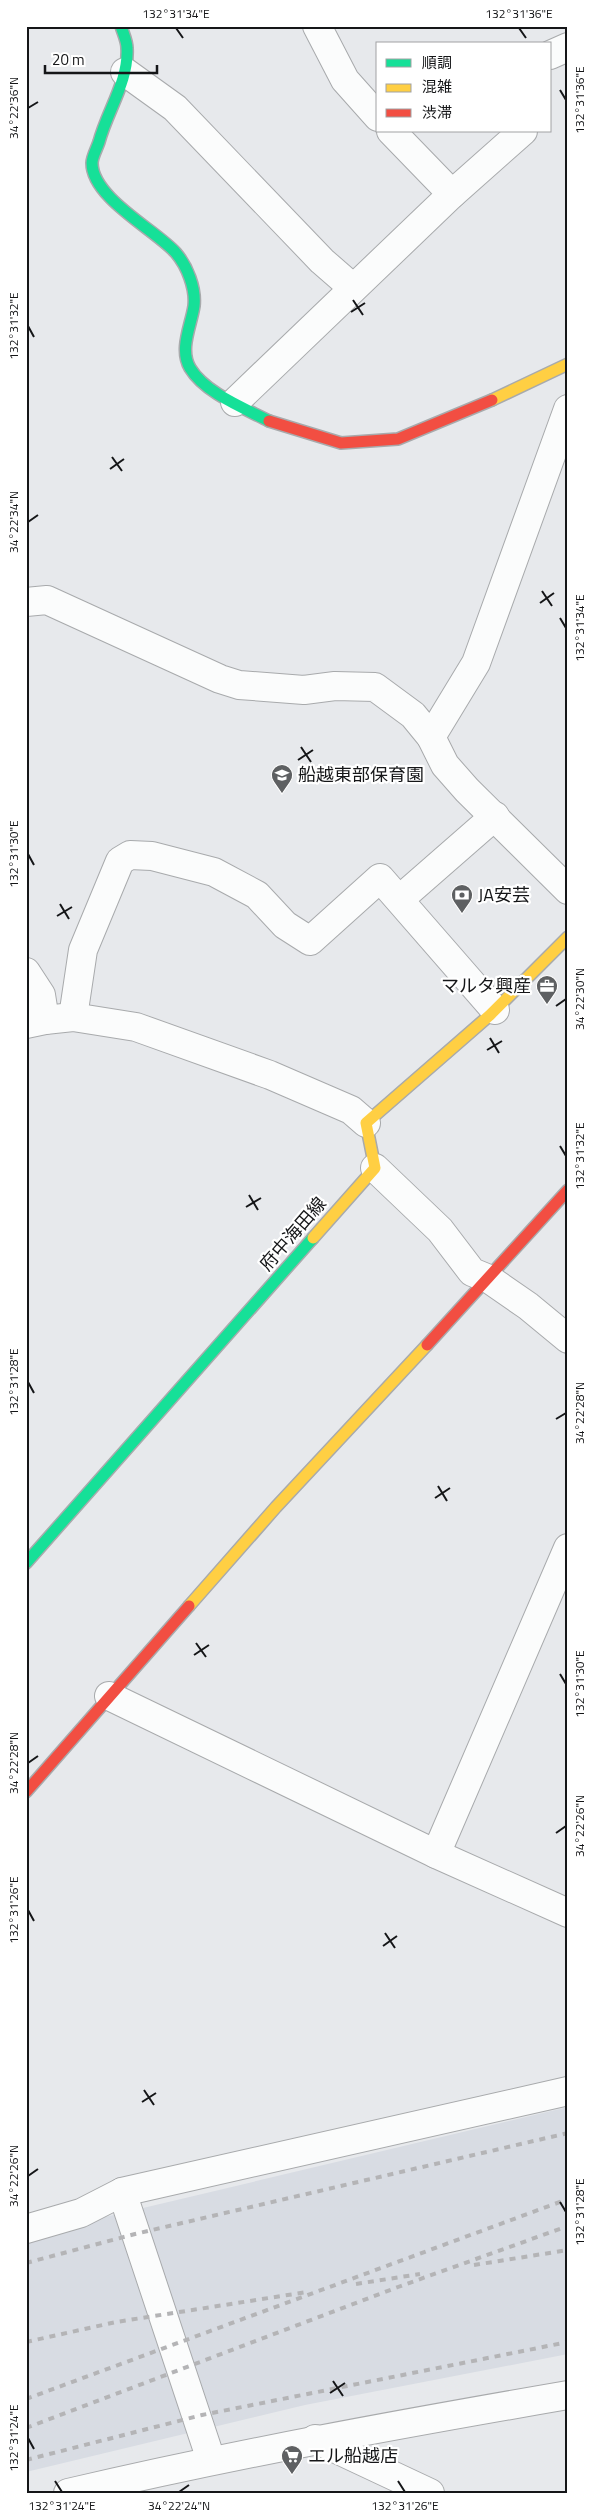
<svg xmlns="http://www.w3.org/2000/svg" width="594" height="2519" viewBox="0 0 594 2519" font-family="'Titillium Web','Noto Sans JP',sans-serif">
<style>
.built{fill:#d8dce3}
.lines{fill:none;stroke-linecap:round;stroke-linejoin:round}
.street-casing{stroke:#a8aaac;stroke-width:30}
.fast-casing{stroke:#a8aaac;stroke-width:14}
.slow-casing{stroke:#a8aaac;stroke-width:14}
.jam-casing{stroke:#a8aaac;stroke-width:14}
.street{stroke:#fbfcfc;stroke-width:28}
.fast{stroke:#16e098;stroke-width:11}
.slow{stroke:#ffcf43;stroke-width:11}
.jam{stroke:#f24e42;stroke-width:11}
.rail{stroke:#b4b4b6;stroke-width:4;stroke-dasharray:6 6;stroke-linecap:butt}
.ticks{fill:none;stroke:#151618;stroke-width:2}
.labels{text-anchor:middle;stroke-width:4.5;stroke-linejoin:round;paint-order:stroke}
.poi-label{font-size:18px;fill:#151618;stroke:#fff;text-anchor:start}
.street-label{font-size:18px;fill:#151618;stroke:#fff}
.neatline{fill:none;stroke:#151618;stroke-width:2}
.ticks-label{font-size:12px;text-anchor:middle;fill:#151618}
</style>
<rect width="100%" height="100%" fill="#e7e9ec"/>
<path class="built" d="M568 2107V2354L305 2405 26 2472V2240L105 2217Z"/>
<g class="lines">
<g class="street-casing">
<g id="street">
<path d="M317 26 345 80 378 117"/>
<path d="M550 55 568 47"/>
<path d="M125 72 175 108 322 261 353 288"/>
<path d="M391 131 452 194"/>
<path d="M235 402 452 194 523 131"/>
<path d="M26 602 47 600 220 679 239 685 304 690 335 686 375 687 413 715 431 737 445 765 467 790 568 890"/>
<path d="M431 737 476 663 568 409"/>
<path d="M400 899 495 816"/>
<path d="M26 972 41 995 45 1020"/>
<path d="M73 1017 83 950 120 861 130 855 152 856 214 872 257 895 285 925 310 941 380 878 495 1010"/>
<path d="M26 1024 45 1020 73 1017 136 1027 270 1075 351 1110 366 1123"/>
<path d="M375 1168 440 1230 472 1272 489 1279 528 1306 568 1339"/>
<path d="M109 1696 436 1854 568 1913"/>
<path d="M436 1854 568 1548"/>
<path d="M122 2192 211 2460"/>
<path d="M26 2229 81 2213 122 2192 568 2091"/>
<path d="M315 2439 430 2493"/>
<path d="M68 2493C234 2454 400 2424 568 2395"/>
</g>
</g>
<g class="fast-casing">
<g id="fast">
<path d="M121 26C123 33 127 41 127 48 129 81 107 111 99 142 97 148 92 157 92 163 92 198 157 231 176 253 187 266 196 288 194 306 191 326 179 349 190 368 205 393 244 408 269 421"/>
<path d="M26 1563 313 1238"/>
</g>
</g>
<g class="slow-casing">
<g id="slow">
<path d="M492 400 568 364"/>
<path d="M313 1238 375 1168 366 1123 490 1015 568 937"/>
<path d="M189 1606 276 1507 427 1345"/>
</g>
</g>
<g class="jam-casing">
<g id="jam">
<path d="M269 421 341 443 398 439 492 400"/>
<path d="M427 1345 568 1190"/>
<path d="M26 1792 189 1606"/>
</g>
</g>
<use href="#street" class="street"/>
<use href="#fast" class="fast"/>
<use href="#slow" class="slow"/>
<use href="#jam" class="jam"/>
<g class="rail">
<path d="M26 2263 135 2234 568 2133"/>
<path d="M474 2265 568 2250"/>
<path d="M356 2284 420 2274"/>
<path d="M26 2342 116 2322 307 2292"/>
<path d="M26 2399 568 2199"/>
<path d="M26 2428 398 2287 568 2226"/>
<path d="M26 2460 202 2415 568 2342"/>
</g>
</g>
<path class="ticks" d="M176 28 183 38M519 28 526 38M560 90 566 100M28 108 38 102M353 300 363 315M351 312 365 303M28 326 34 337M112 457 122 471M110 469 124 459M28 522 38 515M542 591 552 606M540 603 554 593M560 618 566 628M301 747 311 762M298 760 313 750M28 854 34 865M60 904 69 919M57 916 72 907M556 1006 566 999M490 1038 499 1053M487 1050 502 1041M560 1146 566 1156M249 1195 258 1210M246 1207 261 1198M28 1382 34 1393M556 1419 566 1413M438 1486 447 1501M435 1498 450 1488M196 1643 206 1657M194 1655 209 1645M560 1674 566 1684M28 1763 38 1756M556 1833 566 1826M28 1910 34 1921M385 1933 395 1948M383 1946 397 1936M144 2090 154 2105M142 2102 156 2093M28 2176 38 2169M560 2202 566 2212M333 2381 343 2396M330 2393 345 2383M28 2438 34 2449M55 2481 62 2492M398 2481 405 2492M179 2492 189 2485"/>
<defs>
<g id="school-pin" transform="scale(1.125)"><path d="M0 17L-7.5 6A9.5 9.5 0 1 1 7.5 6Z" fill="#5e6062" stroke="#fff"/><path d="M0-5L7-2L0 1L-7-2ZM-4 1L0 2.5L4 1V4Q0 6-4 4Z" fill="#fff"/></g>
<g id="bank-pin" transform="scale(1.125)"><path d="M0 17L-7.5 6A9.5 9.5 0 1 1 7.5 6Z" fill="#5e6062" stroke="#fff"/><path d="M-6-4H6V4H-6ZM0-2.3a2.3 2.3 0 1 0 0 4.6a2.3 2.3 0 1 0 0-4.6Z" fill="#fff"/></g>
<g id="office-pin" transform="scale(1.125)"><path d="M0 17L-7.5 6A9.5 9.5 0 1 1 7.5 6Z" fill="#5e6062" stroke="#fff"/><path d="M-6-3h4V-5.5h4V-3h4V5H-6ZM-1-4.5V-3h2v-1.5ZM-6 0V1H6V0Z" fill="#fff"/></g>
<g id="supermarket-pin" transform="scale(1.125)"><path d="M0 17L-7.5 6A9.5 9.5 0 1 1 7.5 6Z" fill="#5e6062" stroke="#fff"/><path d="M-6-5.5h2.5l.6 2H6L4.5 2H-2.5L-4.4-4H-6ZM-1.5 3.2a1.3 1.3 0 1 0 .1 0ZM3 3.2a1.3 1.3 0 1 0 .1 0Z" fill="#fff"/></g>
</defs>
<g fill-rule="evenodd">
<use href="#school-pin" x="282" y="775"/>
<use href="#bank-pin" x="462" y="895"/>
<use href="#office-pin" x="547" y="986"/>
<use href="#supermarket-pin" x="292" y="2456"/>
</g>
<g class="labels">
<g class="poi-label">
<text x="298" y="781">船越東部保育園</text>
<text x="478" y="901">JA安芸</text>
<text x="531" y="992" text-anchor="end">マルタ興産</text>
<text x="308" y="2462">エル船越店</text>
</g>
<g class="street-label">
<text transform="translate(293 1234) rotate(-49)" y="6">府中海田線</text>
</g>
</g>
<rect width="594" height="2519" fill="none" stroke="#ffffff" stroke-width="55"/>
<rect x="376" y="42" width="175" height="90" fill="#ffffff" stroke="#a1a2a3"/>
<rect x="386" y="59" width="25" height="8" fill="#16e098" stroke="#a1a2a3"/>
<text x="422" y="68" font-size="15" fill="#151618">順調</text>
<rect x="386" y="84" width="25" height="8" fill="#ffcf43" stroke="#a1a2a3"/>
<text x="422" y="92" font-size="15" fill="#151618">混雑</text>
<rect x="386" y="109" width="25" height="8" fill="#f24e42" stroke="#a1a2a3"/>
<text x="422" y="118" font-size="15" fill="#151618">渋滞</text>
<path d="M45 65v8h112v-8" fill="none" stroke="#151618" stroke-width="2.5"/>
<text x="52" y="65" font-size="15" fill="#151618" stroke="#ffffff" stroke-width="4" paint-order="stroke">20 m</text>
<rect x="28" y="28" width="538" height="2464" class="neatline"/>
<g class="ticks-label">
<text x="176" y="18">132°31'34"E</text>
<text x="519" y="18">132°31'36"E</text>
<text transform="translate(580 100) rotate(-90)" y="4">132°31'36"E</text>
<text transform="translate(14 108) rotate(-90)" y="4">34°22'36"N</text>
<text transform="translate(14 326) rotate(-90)" y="4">132°31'32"E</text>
<text transform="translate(14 522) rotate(-90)" y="4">34°22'34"N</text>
<text transform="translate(580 628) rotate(-90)" y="4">132°31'34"E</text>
<text transform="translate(14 854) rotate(-90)" y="4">132°31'30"E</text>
<text transform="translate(580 999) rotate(-90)" y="4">34°22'30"N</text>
<text transform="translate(580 1156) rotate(-90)" y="4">132°31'32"E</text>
<text transform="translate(14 1382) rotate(-90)" y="4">132°31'28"E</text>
<text transform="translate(580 1413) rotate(-90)" y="4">34°22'28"N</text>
<text transform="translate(580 1684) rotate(-90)" y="4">132°31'30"E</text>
<text transform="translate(14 1763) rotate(-90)" y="4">34°22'28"N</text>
<text transform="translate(580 1826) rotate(-90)" y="4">34°22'26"N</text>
<text transform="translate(14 1910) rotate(-90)" y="4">132°31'26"E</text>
<text transform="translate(14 2176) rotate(-90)" y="4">34°22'26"N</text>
<text transform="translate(580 2212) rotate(-90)" y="4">132°31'28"E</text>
<text transform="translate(14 2438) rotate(-90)" y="4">132°31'24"E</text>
<text x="62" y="2510">132°31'24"E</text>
<text x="179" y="2510">34°22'24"N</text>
<text x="405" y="2510">132°31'26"E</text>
</g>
</svg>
